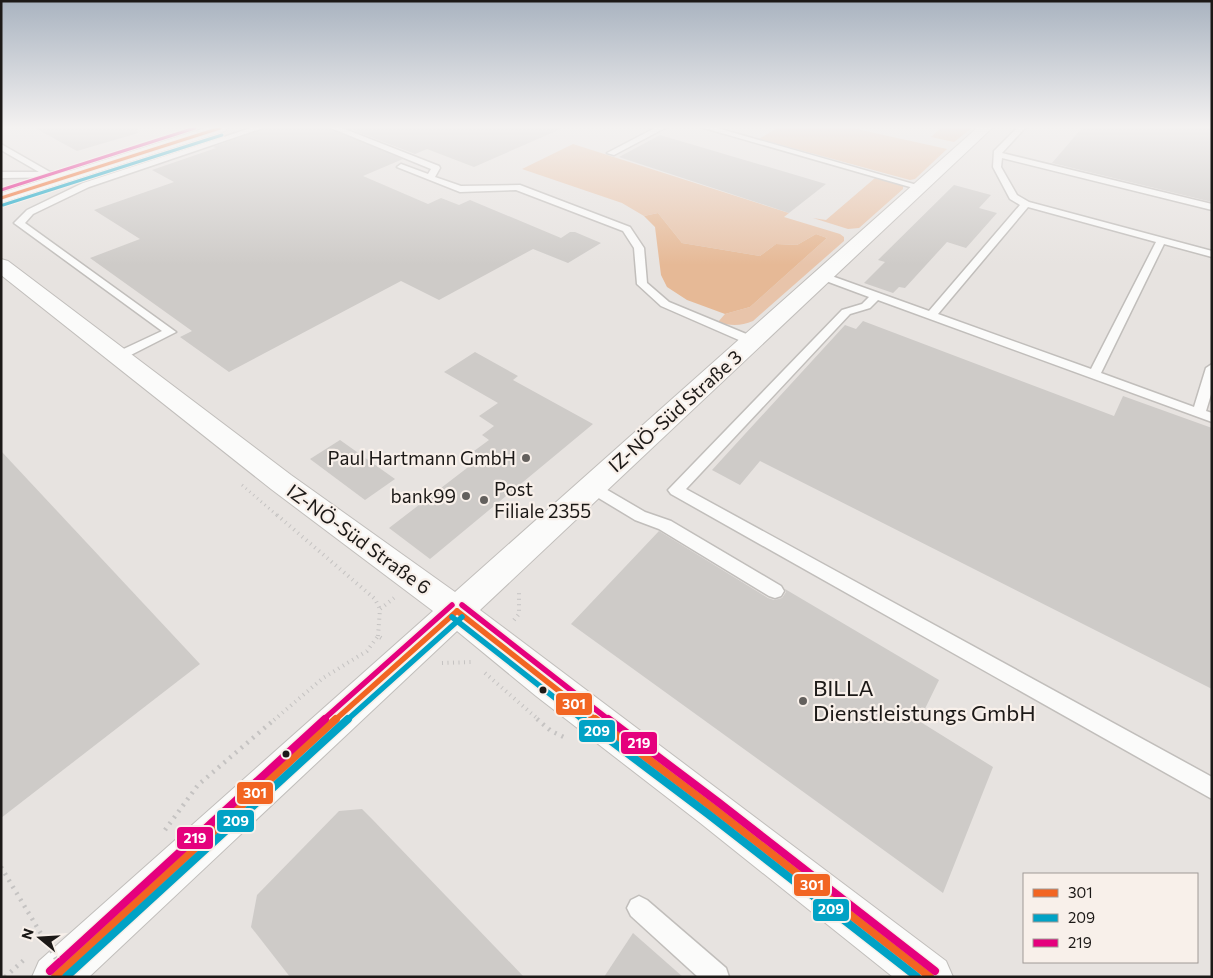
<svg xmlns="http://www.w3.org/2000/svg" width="1213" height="978" viewBox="0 0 1213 978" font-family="Commissioner,sans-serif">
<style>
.green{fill:#e8c4aa}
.forest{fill:#e6b996}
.building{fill:#cecbc8}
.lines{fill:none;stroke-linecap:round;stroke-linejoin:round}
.service-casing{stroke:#c1bebb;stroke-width:3}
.minor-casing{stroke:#c1bebb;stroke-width:2}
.path-far2{stroke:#c5c3c2;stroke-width:3;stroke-dasharray:1 4;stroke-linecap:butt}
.path-far1{stroke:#c5c3c2;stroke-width:4;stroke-dasharray:1 4.5;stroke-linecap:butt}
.path{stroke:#c5c3c2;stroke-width:4.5;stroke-dasharray:2 5.5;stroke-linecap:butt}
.service{fill:#fbfbfa;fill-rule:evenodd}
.minor{fill:#fbfbfa;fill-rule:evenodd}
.path-bridge{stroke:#c5c3c2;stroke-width:4.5;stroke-dasharray:2 5.5;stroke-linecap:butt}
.bus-1-far2-casing{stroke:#f8f0ea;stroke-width:5}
.bus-1-far1-casing{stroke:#f8f0ea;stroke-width:9}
.bus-1-casing{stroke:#f8f0ea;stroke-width:11}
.bus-2-far2-casing{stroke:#f8f0ea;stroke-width:5}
.bus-2-far1-casing{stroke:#f8f0ea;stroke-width:9}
.bus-2-casing{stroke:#f8f0ea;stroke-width:11}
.bus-3-far2-casing{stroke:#f8f0ea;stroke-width:5}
.bus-3-far1-casing{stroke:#f8f0ea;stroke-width:9}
.bus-3-casing{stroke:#f8f0ea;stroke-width:11}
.bus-1-far2{stroke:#f26522;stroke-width:3}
.bus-1-far1{stroke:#f26522;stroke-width:5.5}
.bus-1{stroke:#f26522;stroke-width:8}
.bus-2-far2{stroke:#01a2c5;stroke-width:3}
.bus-2-far1{stroke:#01a2c5;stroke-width:5.5}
.bus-2{stroke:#01a2c5;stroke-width:8}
.bus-3-far2{stroke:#e5007d;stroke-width:3}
.bus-3-far1{stroke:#e5007d;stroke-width:5.5}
.bus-3{stroke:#e5007d;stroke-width:8}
.poi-dot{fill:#63605d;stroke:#f8f0ea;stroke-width:2}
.bus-dot{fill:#1c1917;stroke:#f8f0ea;stroke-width:2}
.labels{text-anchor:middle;stroke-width:4.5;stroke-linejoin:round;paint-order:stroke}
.street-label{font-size:19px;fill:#1c1917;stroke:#f8f0ea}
.poi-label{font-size:19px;fill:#1c1917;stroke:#f8f0ea;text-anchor:end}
.near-poi-label{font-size:22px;fill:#1c1917;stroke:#f8f0ea;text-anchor:start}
.line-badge{stroke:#f8f0ea;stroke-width:2}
.badge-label{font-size:14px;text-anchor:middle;font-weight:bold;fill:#fff}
</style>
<rect width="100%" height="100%" fill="#e7e3e0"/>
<g class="green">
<path d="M777 128H852L947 149 915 179 910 180 759 139Z"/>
<path d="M941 128H972L954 142 931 137Z"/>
<path d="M573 144 789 213 784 217 840 234 844 237V241L753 321C741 326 730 326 718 322L725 314 750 307 827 238 816 234 797 245 776 244 760 256 682 243 658 213 644 216 622 203 522 169Z"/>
<path d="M875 178 903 186V189L859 228 848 229 813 218 826 220Z"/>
</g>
<path class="forest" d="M658 213 682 243 760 256 776 244 797 245 816 234 827 238 750 307 725 314 687 300 667 287 661 275 655 227 644 216Z"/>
<g class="building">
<path d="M35 128H137L138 133 77 151Z"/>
<path d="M265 128H329L403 159 363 176 428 204 441 198 459 205 470 200 561 238 570 232H575L601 243 568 263 533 249 439 300 401 281 229 372 180 337 192 331 90 258 140 239 94 210 174 182 152 170 216 148 213 147Z"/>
<path d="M347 128H563L474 167 427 149 415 154Z"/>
<path d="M1082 128H1212V202L1052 163Z"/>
<path d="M660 135 826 184 789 213 619 157Z"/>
<path d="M954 185 991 195 979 208 997 213 966 248 947 242 905 288 899 287 893 293 864 283 885 262 878 260Z"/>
<path d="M863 321 1114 416 1123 396 1212 428V689L760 461 740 485 712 470 845 325 856 329Z"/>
<path d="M475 352 518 376 513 380 593 424 430 559 389 528 480 458 474 451 489 440 482 435 494 426 479 416 498 403 444 372Z"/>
<path d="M340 440 395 479 365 500 310 459Z"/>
<path d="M1 451 200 664 1 818Z"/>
<path d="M659 531 768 598 774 600 782 598 786 592 785 589 939 680 919 721 993 767 943 893 571 624Z"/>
<path d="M362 809 372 819 524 977H290L251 927 257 895 339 811Z"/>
<path d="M633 933 683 977H604Z"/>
</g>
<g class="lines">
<g class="service-casing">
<g id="service">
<path d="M251 128H263L89 187 33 214 25 223 176 332 123 359H115L113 356 115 353 162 331 14 223 27 210 83 183Z"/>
<path d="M331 128H342L439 166 440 168 435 177 461 186 520 185 630 227 644 248 647 283 669 302 756 338 758 341 756 344H748L661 306 637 284 634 248 623 231 516 190 460 192 397 167 401 164 428 174 431 169Z"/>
<path d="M655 128H665L614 155 607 153Z"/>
<path d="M704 128H717L924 187 920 190 917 189Z"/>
<path d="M1017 128H1025L1002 153 1212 204V210L1002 158 1001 167 1017 195 1029 202 1212 251V257L1164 244 1101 373 1194 407 1206 368 1212 364V391L1206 411 1212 413V422L878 300 870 308 850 314 686 489 1212 777V799L671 494 668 490 842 310 862 304 869 297 818 278 817 276 818 274H826L929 311 1020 205 1010 199 993 167 994 151ZM1028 207 1156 242 1091 369 938 314Z"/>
<path d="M1 144 50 172 75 171 79 174 75 177 1 178V172H39L1 150Z"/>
<path d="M592 481 645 512 671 521 781 586 784 591 781 596 775 598 769 596 659 529 635 520 587 491 585 487 587 483Z"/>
<path d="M639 896 647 900 726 968 729 977H698L631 916 627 908 631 900Z"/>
</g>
</g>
<g class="minor-casing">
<g id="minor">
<path d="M205 128H227L225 131 1 203V193Z"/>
<path d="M977 128H992L480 610 946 961 953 977H893L699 822 536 696 457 631 89 977H32L39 961 433 611 271 489 1 275V259L8 261 291 475 455 592Z"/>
</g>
</g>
<path class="path-far2" d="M242 485 279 517"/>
<g class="path-far1">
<path d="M277 515 375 599 380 609"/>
<path d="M514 620 519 614V591"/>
<path d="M378 636 380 609 394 598"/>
<path d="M442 663 473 662"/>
<path d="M485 673 539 720"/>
<path d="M274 720 323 678 367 651 378 636 383 639"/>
</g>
<g class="path">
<path d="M537 719 551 731 568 739"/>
<path d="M165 830 198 785 275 719"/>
<path d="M5 977 25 959"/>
</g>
<use href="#service" class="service"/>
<use href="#minor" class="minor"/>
<path class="path-bridge" d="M1 867 67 977"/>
<g class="bus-1-far2-casing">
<path id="bus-1-far2" d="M1 198 220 128"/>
</g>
<g class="bus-1-far1-casing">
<g id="bus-1-far1">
<path d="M457 611 596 720"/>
<path d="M335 720 457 611"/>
</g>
</g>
<g class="bus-1-casing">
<g id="bus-1">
<path d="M595 719 713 808 930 977"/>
<path d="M55 977 336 719"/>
</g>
</g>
<g class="bus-2-far2-casing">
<path id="bus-2-far2" d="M3 205 222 135"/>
</g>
<g class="bus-2-far1-casing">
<g id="bus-2-far1">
<path d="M452 617 583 720"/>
<path d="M347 720 462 617"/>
</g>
</g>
<g class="bus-2-casing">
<g id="bus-2">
<path d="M582 719 708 814 917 977"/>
<path d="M66 977 348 719"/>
</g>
</g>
<g class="bus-3-far2-casing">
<path id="bus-3-far2" d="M1 190 195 128"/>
</g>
<g class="bus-3-far1-casing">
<g id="bus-3-far1">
<path d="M462 605 609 720"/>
<path d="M323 720 452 605"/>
</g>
</g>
<g class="bus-3-casing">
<g id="bus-3">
<path d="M608 719 718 802 935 971"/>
<path d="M50 971 325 719"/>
</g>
</g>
<use href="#bus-1-far2" class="bus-1-far2"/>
<use href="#bus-1-far1" class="bus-1-far1"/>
<use href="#bus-1" class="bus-1"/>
<use href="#bus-2-far2" class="bus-2-far2"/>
<use href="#bus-2-far1" class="bus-2-far1"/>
<use href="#bus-2" class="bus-2"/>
<use href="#bus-3-far2" class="bus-3-far2"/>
<use href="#bus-3-far1" class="bus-3-far1"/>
<use href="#bus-3" class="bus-3"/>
</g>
<linearGradient id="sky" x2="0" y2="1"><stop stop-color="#a9b3c0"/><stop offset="0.48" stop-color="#f4f2f1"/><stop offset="1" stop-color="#f4f2f1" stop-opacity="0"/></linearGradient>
<rect width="1213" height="265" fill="url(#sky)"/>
<g class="poi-dot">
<circle cx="526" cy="458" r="5"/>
<circle cx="466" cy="496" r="5"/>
<circle cx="484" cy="500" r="5"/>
<circle cx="803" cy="701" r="5"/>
</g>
<g class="bus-dot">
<circle cx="543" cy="690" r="4.5"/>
<circle cx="286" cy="754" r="4.5"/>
</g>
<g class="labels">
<g class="street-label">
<text transform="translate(675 411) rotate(-42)" y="7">IZ-NÖ-Süd Straße 3</text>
<text transform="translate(359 539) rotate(36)" y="7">IZ-NÖ-Süd Straße 6</text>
</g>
<g class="poi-label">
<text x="516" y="465">Paul Hartmann GmbH</text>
<text x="494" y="496" text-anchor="start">Post<tspan x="494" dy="22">Filiale 2355</tspan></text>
<text x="456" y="503">bank99</text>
</g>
<g class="near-poi-label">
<text x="813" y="696">BILLA<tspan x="813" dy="25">Dienstleistungs GmbH</tspan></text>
</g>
</g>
<g class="line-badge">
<rect x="555" y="692" width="38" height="24" rx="5" fill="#f26522"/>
<rect x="578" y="719" width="38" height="24" rx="5" fill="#01a2c5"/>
<rect x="620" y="731" width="38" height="24" rx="5" fill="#e5007d"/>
<rect x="236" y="781" width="38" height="24" rx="5" fill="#f26522"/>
<rect x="216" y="809" width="39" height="24" rx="5" fill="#01a2c5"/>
<rect x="176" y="826" width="38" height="24" rx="5" fill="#e5007d"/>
<rect x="793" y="873" width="38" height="24" rx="5" fill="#f26522"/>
<rect x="812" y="898" width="38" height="24" rx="5" fill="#01a2c5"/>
</g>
<g class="badge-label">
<text x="574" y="709">301</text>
<text x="597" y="736">209</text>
<text x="639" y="748">219</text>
<text x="255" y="798">301</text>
<text x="236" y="826">209</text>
<text x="195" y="843">219</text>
<text x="812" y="890">301</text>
<text x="831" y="914">209</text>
</g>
<rect width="1213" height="978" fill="none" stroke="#1c1917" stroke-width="5"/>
<rect x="1023" y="873" width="175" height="90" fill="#f8f0ea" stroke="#a09a96"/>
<rect x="1033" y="889" width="25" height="8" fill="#f26522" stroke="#a09a96"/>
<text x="1068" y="898" font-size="15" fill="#1c1917">301</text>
<rect x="1033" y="914" width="25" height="8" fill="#01a2c5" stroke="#a09a96"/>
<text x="1068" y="923" font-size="15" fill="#1c1917">209</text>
<rect x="1033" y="939" width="25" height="8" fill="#e5007d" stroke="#a09a96"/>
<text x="1068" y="948" font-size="15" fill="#1c1917">219</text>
<g transform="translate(40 938) rotate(288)" stroke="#f8f0ea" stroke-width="4" paint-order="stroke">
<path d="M0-4L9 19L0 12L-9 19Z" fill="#1c1917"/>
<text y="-8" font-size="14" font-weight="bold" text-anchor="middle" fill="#1c1917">N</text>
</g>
</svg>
